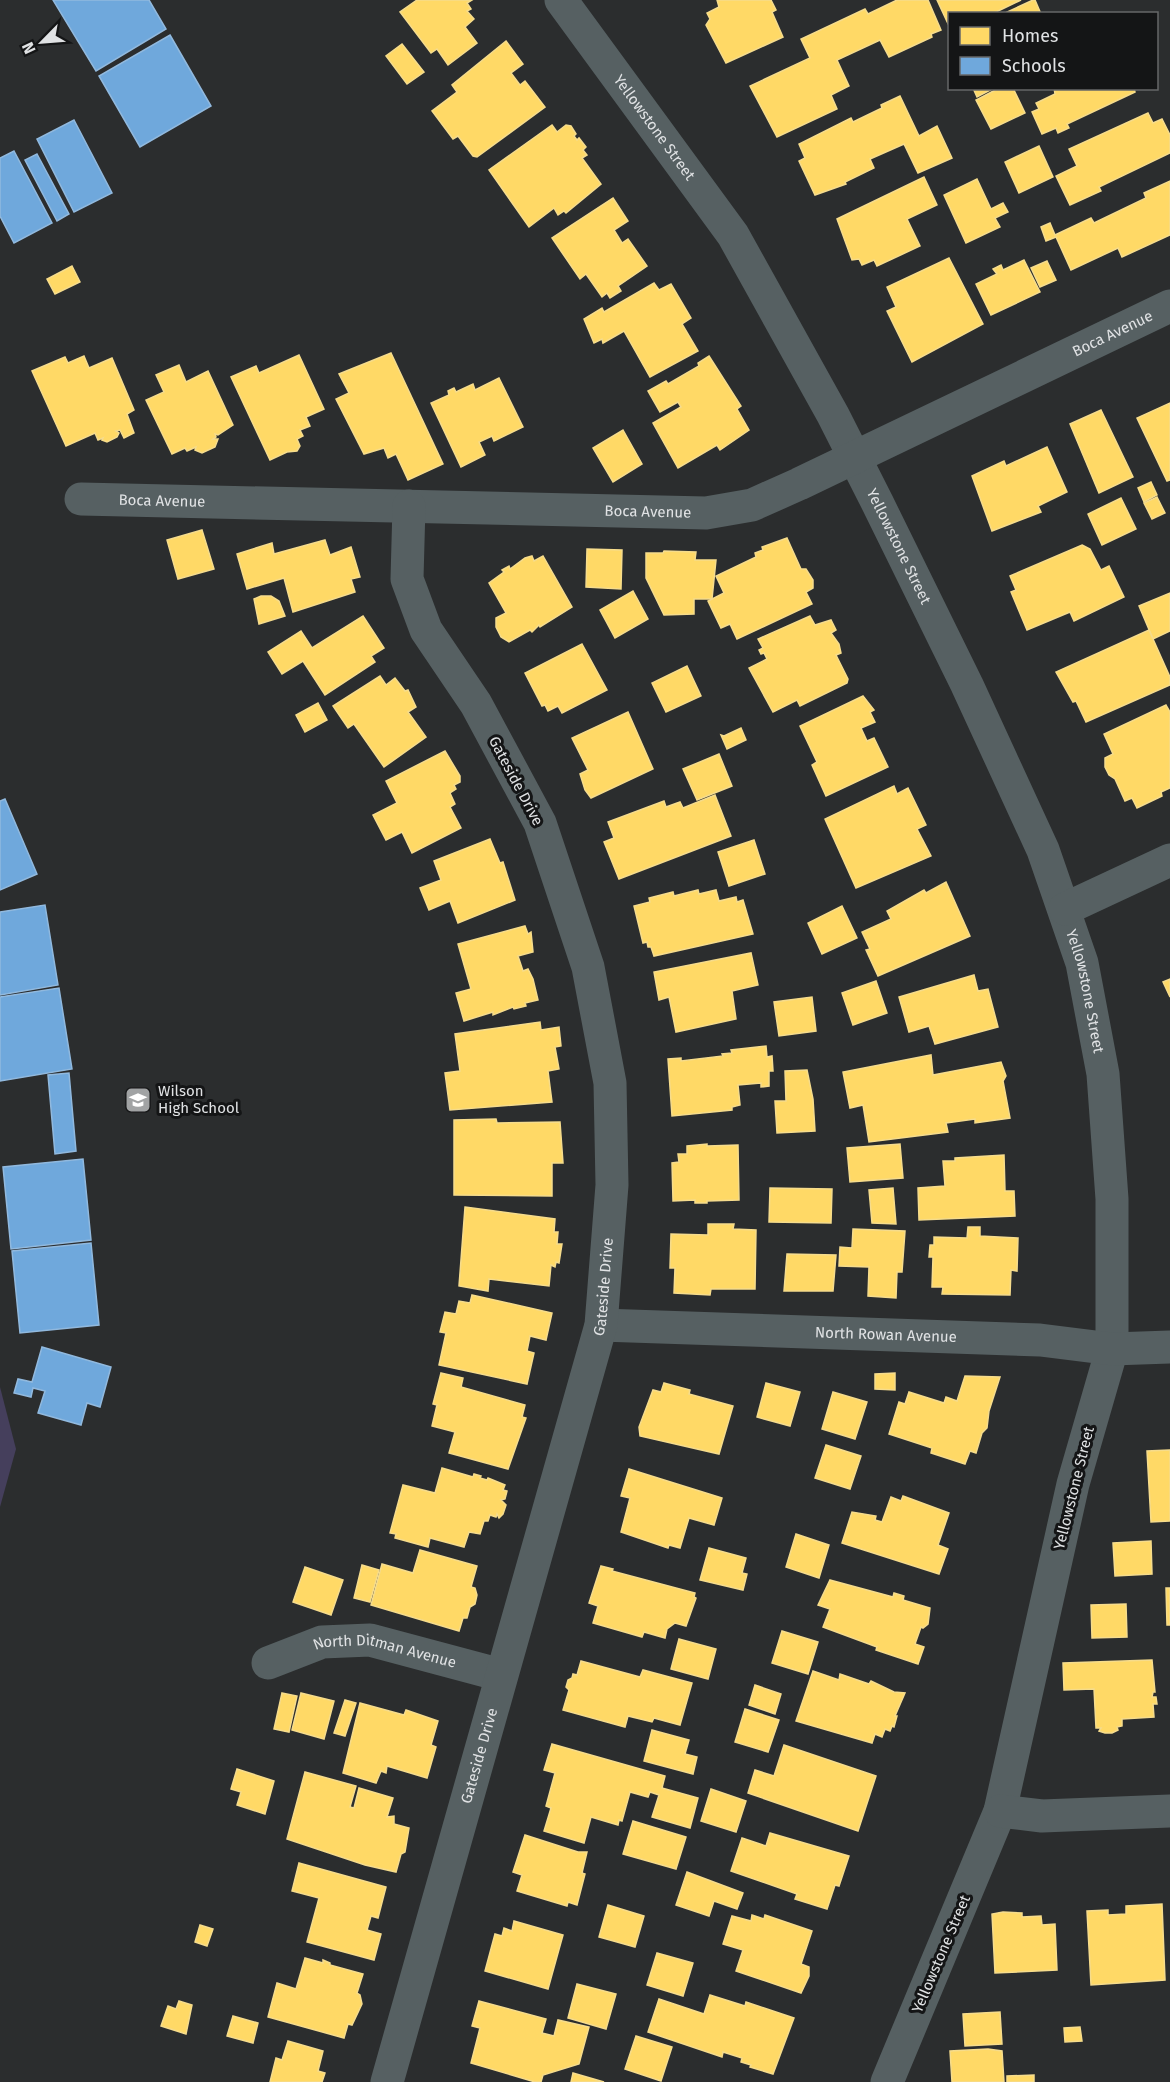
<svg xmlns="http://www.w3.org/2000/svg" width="1170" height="2082" viewBox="0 0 1170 2082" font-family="'Fira Sans',sans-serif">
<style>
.green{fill:#453f5c}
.homes{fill:#ffd966;stroke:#f6dc8c;stroke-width:1.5}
.schools{fill:#6fa8dc;stroke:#91b9de;stroke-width:1.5}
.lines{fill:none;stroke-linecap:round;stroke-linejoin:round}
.minor{stroke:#566062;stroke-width:33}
.labels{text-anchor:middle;stroke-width:6;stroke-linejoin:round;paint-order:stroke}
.street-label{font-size:15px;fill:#e0e2e4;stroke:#141516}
.poi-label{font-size:15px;fill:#e0e2e4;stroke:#141516;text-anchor:start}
</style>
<rect width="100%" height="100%" fill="#2b2d2e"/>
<path class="green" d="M0 1387 16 1449 0 1507Z"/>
<g class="homes">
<path d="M417 0H472L467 3 471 9 467 11 474 19 465 27 477 43 448 65 437 49 431 53 400 12Z"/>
<path d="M771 0 776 10 772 12 783 37 726 63 706 25 710 19 707 13 719 7 717 0Z"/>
<path d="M897 0H928L941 30 931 34 932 37 889 57 880 40 837 60 849 86 831 95 837 109 777 137 750 86 810 58 801 39 865 9 868 14Z"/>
<path d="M937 0H1021L992 14H950V28Z"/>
<path d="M1035 0 1041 14H1003L1033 0Z"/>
<path d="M506 41 523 64 511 73 520 85 525 81 545 107 477 157 473 156 458 136 453 139 432 111 457 92 452 85Z"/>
<path d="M402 44 424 72 407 84 386 56Z"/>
<path d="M973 88H994L977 97Z"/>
<path d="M999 88H1013L1025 113 991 129 976 100Z"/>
<path d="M1134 88 1135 92 1067 124 1069 128 1058 133 1056 128 1042 134 1032 112 1039 109 1036 103 1055 94 1054 88Z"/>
<path d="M900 96 919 136 937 126 952 158 918 173 904 144 870 159 874 168 845 182 846 184 815 195 799 161 805 158 799 144 851 118 853 122 882 108 881 105Z"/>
<path d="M1148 113 1153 123 1162 119 1170 135V153L1099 187 1101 191 1070 205 1056 176 1077 166 1069 149Z"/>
<path d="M552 125 557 132 566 125 571 126 576 134 574 136 577 140 579 138 586 147 583 150 587 155 582 158 601 184 566 213 564 211 558 215 554 208 529 227 489 170Z"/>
<path d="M1039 146 1053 177 1019 193 1005 162Z"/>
<path d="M924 177 937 205 907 219 920 246 877 266 874 260 862 265 859 259 852 260 837 219Z"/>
<path d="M977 179 991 209 1003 203 1008 212 995 218 1000 227 966 243 944 195Z"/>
<path d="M1170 181V235L1122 257 1118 248 1071 270 1056 237 1046 241 1041 227 1050 223 1055 235 1091 218 1094 223 1146 198 1144 193Z"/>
<path d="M613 198 628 221 614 230 622 243 628 239 647 266 618 286 621 291 610 298 607 293 602 297 586 274 580 279 552 238Z"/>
<path d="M949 258 983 324 912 362 887 311 896 307 887 287Z"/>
<path d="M1024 260 1040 292 991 315 976 284 997 274 993 269 1001 265 1003 270Z"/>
<path d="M1047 261 1056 280 1040 287 1031 268Z"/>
<path d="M72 266 80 282 55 294 47 279Z"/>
<path d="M654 283 659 290 671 284 691 318 682 324 698 351 650 377 624 331 603 343 602 339 594 343 584 319 602 308 604 312Z"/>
<path d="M391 353 443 464 408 480 396 454 388 458 384 448 364 454 336 399 349 393 339 374Z"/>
<path d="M299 355 324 409 306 417 310 426 300 430 303 436 297 439 300 446 297 451 287 452 270 460 231 377 256 366 259 373Z"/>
<path d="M84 356 89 368 112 358 134 410 127 414 134 433 124 438 120 430 116 431 119 433 117 437 107 442 102 440 103 438 98 440 95 433 66 446 32 371 65 357 68 363Z"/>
<path d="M709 356 741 406 737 409 749 430 720 450 717 445 678 468 653 423 681 407 678 402 660 412 648 391 666 381 668 384 699 366 698 363Z"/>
<path d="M179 365 186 382 208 371 233 425 218 435 215 434 216 437 213 439H218L215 447 202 453 195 450 196 447 187 451 185 448 172 454 146 400 164 392 156 375Z"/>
<path d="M499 378 523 427 494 441 492 436 479 442 485 455 461 467 431 403 449 395 448 391 454 388 456 392 473 384 475 390Z"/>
<path d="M1170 403V480L1167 481 1137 418Z"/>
<path d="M1101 410 1133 477 1099 493 1070 424Z"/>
<path d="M623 430 642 464 613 482 593 448Z"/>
<path d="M1047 447 1067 492 1038 506 1041 512 992 531 972 476 1004 461 1006 466Z"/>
<path d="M1151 482 1157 495 1144 502 1138 488Z"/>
<path d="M1157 497 1165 513 1152 519 1144 503Z"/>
<path d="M1121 498 1136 529 1102 545 1088 514Z"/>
<path d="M202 530 214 569 178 579 167 540Z"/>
<path d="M787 538 801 569H806L813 580V588L806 592 812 604 737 639 730 624 721 628 708 601 724 593 716 576 756 557 755 553 763 550 762 547Z"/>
<path d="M325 540 330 555 351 547 360 577 351 579 355 592 293 612 284 578 247 589 237 554 272 543 274 554Z"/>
<path d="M1082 545 1090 549 1101 570 1109 566 1124 597 1074 621 1070 612 1027 630 1011 592 1016 590 1010 576Z"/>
<path d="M587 549 622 550 621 589 586 587Z"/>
<path d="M664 551 696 552 695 560H716L712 599H694V614L664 615 646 578V553H663Z"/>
<path d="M532 556 534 561 543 556 572 607 540 627 539 625 532 632 530 630 509 642 501 637 496 627V618L506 613 489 583 504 572 502 570 509 566 510 569 525 558Z"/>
<path d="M633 591 648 619 615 638 600 610Z"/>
<path d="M1170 593V631L1153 639 1139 606Z"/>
<path d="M261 596H271L279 601 285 616 259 624 254 599Z"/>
<path d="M363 616 384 648 371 656 375 662 325 695 303 661 282 674 268 652 301 631 312 648Z"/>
<path d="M810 616 815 625 831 620 836 630 831 633 839 644 841 653 836 655 848 679 847 683 800 706 797 700 773 712 749 668 767 659 764 653 761 654 759 650 763 648 758 639Z"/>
<path d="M1149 630 1170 677V685L1086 722 1076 701 1073 702 1056 672Z"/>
<path d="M582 644 607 690 562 713 558 706 548 711 545 705 542 706 525 673Z"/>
<path d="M687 666 701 696 666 712 652 683Z"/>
<path d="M380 676 386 685 395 678 405 691 408 690 416 707 408 712 426 737 384 767 354 724 348 728 333 706Z"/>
<path d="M863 696 874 710 870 712 875 722 861 728 867 741 874 738 888 767 826 796 812 765 817 762 800 726Z"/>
<path d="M318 703 327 720 305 732 296 715Z"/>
<path d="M1166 705 1170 712V788L1161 792 1162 796 1137 808 1132 798 1125 801 1115 779 1109 775 1105 767V758L1113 754 1104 734Z"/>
<path d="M628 712 653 769 591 798 585 790 580 774 588 770 572 738Z"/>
<path d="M741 728 746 740 727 749 721 735 724 736Z"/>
<path d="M445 751 460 776V782L454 785 456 789 450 793 455 804 450 807 461 828 412 853 402 832 386 840 373 815 397 803 386 781Z"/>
<path d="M719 754 732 786 697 800 683 769Z"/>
<path d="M894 786 897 794 908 788 926 825 917 829 931 856 856 888 825 819Z"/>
<path d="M715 795 731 836 619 879 604 842 614 838 608 822 664 801 666 807 680 802 683 808Z"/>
<path d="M490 839 500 863 503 862 515 900 458 923 450 901 429 910 420 888 441 880 434 861Z"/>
<path d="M754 840 765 874 729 886 718 852Z"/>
<path d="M946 882 970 936 878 976 866 950 870 949 862 932 891 919 887 911 924 890 926 893Z"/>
<path d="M698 890 699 894 716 890 719 901 736 897 737 902 743 900 753 934 654 956 651 947H648L647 942 643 943 634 906 650 902 649 898 673 892 674 896Z"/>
<path d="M842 906 857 938 822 954 808 923Z"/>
<path d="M525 926 528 934 531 932 533 952 518 956 523 971 528 969 533 979 538 1000 525 1003 526 1006 514 1009 513 1007 493 1015V1012L464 1021 456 993 471 989 458 944Z"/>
<path d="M751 953 758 985 732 991 736 1019 676 1032 669 997 659 1000 654 972Z"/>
<path d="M974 975 978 991 988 989 998 1027 935 1044 929 1026 909 1032 899 997Z"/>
<path d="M1170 979V997L1163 982Z"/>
<path d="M876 981 887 1013 853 1025 842 993Z"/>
<path d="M812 997 816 1031 779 1036 774 1002Z"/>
<path d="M540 1022 541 1030 559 1027 561 1046 555 1047 559 1069 548 1071 552 1102 450 1110 445 1073 460 1071 455 1034Z"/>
<path d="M766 1046 767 1057 772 1056 773 1071H769V1086L761 1087V1083L738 1085 740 1105 732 1107V1110L672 1116 668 1059 681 1058V1061L723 1056 722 1054 732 1053 731 1050Z"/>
<path d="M931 1055 933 1075 1001 1062 1006 1076 1003 1081 1010 1118 975 1123V1119L946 1123 948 1132 869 1142 863 1105 850 1108 843 1072Z"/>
<path d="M807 1070 813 1099 815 1131 777 1133 775 1101H786L785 1071Z"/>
<path d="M496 1119 497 1123 560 1122 563 1163H552V1196L454 1195V1120Z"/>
<path d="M707 1144V1146L738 1145 739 1200 707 1201V1203H695V1200L673 1201 672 1163 679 1162 678 1154H687V1146Z"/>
<path d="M900 1144 903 1178 850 1182 847 1148Z"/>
<path d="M1004 1155 1005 1191H1014L1015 1216 919 1220 918 1188 945 1186 943 1161H955V1158Z"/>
<path d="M770 1188 832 1189 831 1223 769 1222Z"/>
<path d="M893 1188 896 1224 872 1223 869 1190Z"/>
<path d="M465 1207 555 1219 554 1232H558L557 1244H562L559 1263 556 1262 555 1267 551 1265 549 1286 489 1279 488 1291 459 1286Z"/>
<path d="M708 1224H734L733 1229 756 1230 755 1289H711L710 1295 674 1293 675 1268H670L671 1234 708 1235Z"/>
<path d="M968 1227H980V1236L1018 1238 1017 1271 1011 1270 1010 1295 942 1294 943 1287H932L933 1257H929L930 1245H934V1237L967 1238Z"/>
<path d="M853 1229 905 1231 902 1272H897L896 1298 868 1296 869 1267 839 1266 840 1247 852 1248Z"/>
<path d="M787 1254 836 1255 833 1291H784Z"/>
<path d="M472 1295 552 1313 546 1340 530 1336 527 1351 534 1353 527 1384 439 1365 446 1333 440 1332 445 1312 456 1314 459 1301 470 1303Z"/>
<path d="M441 1373 463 1378 461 1387 525 1405 522 1417 526 1418 508 1469 449 1453 455 1432 432 1426 437 1405 433 1404Z"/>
<path d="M895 1373V1390L875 1389V1374Z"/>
<path d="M965 1376 1000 1377 989 1411 987 1428 982 1433 976 1453 970 1451 965 1464 931 1453 932 1448 889 1434 899 1402 905 1404 909 1392 944 1403 946 1397 957 1401Z"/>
<path d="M664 1383 690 1390 689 1394 733 1406 719 1454 640 1436 639 1427 653 1390 661 1392Z"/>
<path d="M766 1383 800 1392 790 1426 757 1417Z"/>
<path d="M833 1392 867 1402 855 1439 822 1429Z"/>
<path d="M826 1445 861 1456 850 1489 815 1478Z"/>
<path d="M1170 1450V1521L1151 1522 1147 1451Z"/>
<path d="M442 1468 473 1477 474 1474 481 1476 480 1478 487 1480 488 1478 505 1485 503 1490 507 1491 505 1499 501 1500 506 1505 503 1514 499 1518 497 1514 496 1517 490 1515 488 1521H484L480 1534 469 1532 464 1547 430 1538 428 1547 395 1538 396 1534 390 1533 403 1485 435 1493Z"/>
<path d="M629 1469 722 1498 714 1525 689 1518 680 1548 669 1545 668 1548 621 1532 630 1498 621 1496Z"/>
<path d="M903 1496 949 1513 938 1545 948 1549 939 1574 842 1543 852 1512 876 1516 875 1520 882 1522 891 1497 901 1501Z"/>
<path d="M796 1534 829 1545 819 1578 786 1567Z"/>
<path d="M1151 1541 1152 1574 1115 1576 1113 1543Z"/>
<path d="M709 1548 746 1558 742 1573 747 1574 743 1590 700 1580Z"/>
<path d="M420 1550 477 1566 471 1587 475 1588 477 1595 475 1604 470 1607 467 1618H463L459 1631 371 1605 382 1564 413 1573Z"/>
<path d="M362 1565 379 1570 370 1602 354 1598Z"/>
<path d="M601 1566 613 1569 612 1571 695 1593 694 1597 696 1598 686 1626 675 1623 667 1629 665 1638 644 1632 642 1637 593 1623 598 1606 589 1603Z"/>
<path d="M305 1567 343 1580 331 1615 293 1602Z"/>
<path d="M830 1580 893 1597 894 1593 904 1596 903 1600 930 1608 928 1624 923 1628 921 1627 915 1644 924 1647 918 1664 876 1650 877 1647 823 1627 830 1609 818 1605Z"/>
<path d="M1166 1588H1170V1625H1167Z"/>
<path d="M1126 1604 1127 1637 1092 1638 1091 1605Z"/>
<path d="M782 1631 818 1642 808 1674 772 1663Z"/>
<path d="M679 1639 716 1649 708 1679 671 1669Z"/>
<path d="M1152 1660 1155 1692H1153L1152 1697H1156L1157 1704H1153L1154 1717 1122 1719V1726L1117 1727 1118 1730 1112 1733H1105L1099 1731 1101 1728H1096L1094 1689 1064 1690 1063 1663Z"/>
<path d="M581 1661 640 1677 643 1670 692 1683 680 1725 654 1718 652 1722 628 1716 625 1727 563 1710 569 1690 566 1687 568 1680 572 1678 573 1674 577 1675Z"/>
<path d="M813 1671 839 1680 840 1674 869 1684 871 1681 894 1692 905 1693 895 1716H897L894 1727 892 1726 890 1731 885 1729 882 1737 875 1734 872 1743 796 1721Z"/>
<path d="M755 1685 781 1694 775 1714 749 1705Z"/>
<path d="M282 1693 297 1696 289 1732 274 1729Z"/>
<path d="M301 1693 334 1701 324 1739 292 1730Z"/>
<path d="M345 1700 356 1703 345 1736 334 1733Z"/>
<path d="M360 1703 404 1715 406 1710 438 1721 431 1745 436 1747 427 1778 387 1766 386 1773 381 1771 376 1783 343 1773Z"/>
<path d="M745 1709 779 1720 768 1752 735 1742Z"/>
<path d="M652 1730 689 1740 685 1754 697 1757 693 1774 644 1761Z"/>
<path d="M552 1744 665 1776 662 1788 698 1798 690 1828 652 1817 659 1795 650 1792 648 1797 630 1792 622 1821 619 1820 618 1825 591 1817 584 1843 544 1831 551 1808 546 1806 555 1773 544 1770Z"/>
<path d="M784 1745 876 1776 858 1831 748 1793 755 1770 774 1776Z"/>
<path d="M237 1769 274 1781 265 1814 237 1805 241 1792 231 1789Z"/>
<path d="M305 1772 356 1786 350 1807 354 1808 359 1788 393 1798 387 1817 394 1816V1824L409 1828 405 1852 401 1854 396 1872 365 1865 287 1839Z"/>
<path d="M711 1789 746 1801 736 1832 701 1821Z"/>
<path d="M633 1821 686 1837 676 1869 623 1854Z"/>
<path d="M770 1833 849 1856 839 1886 835 1885 827 1909 795 1899 797 1894 731 1871 742 1838 766 1846Z"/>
<path d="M525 1835 578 1852H587L582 1873 585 1874 577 1905 568 1902 567 1906 517 1891 522 1875 513 1872Z"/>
<path d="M299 1863 386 1887 378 1918 371 1916 367 1930 381 1934 374 1960 307 1942 319 1898 292 1891Z"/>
<path d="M687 1872 743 1893 737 1909 714 1901 709 1916 676 1905Z"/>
<path d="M1162 1904 1165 1980 1091 1985 1087 1911 1108 1910V1915L1126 1914V1906Z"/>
<path d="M608 1905 644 1916 635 1947 599 1937Z"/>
<path d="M1003 1912 1022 1913V1917L1041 1916 1042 1925 1055 1924 1057 1970 995 1973 992 1914Z"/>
<path d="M752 1915 764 1919 765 1915 812 1931 801 1964 809 1967V1976L801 1993 736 1971 743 1950 723 1944 732 1916 751 1921Z"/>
<path d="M514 1921 563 1935 548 1989 485 1971 495 1934 502 1936 504 1928 512 1931Z"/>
<path d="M200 1925 213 1929 207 1946 195 1942Z"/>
<path d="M657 1953 693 1963 683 1996 647 1985Z"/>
<path d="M305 1958 323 1963V1960L330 1963V1965L363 1974 357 1993 360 1995 362 2004 352 2025 348 2024 344 2038 268 2017 277 1983 296 1989Z"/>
<path d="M577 1984 616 1994 606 2029 568 2018Z"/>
<path d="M710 1995 745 2006 746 2002 794 2018 773 2074 750 2067 751 2065 741 2062 742 2058 723 2052 722 2057 648 2032 659 1999 704 2014Z"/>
<path d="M179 2001 192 2005 186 2034 161 2026 168 2006 176 2009Z"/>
<path d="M479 2001 546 2019 542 2033 554 2036 558 2020 589 2027 579 2064 543 2075 541 2082H535L471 2063 480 2028 472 2026Z"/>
<path d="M1000 2012 1002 2044 965 2046 963 2014Z"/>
<path d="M233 2016 258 2023 253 2043 227 2036Z"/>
<path d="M1080 2027 1082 2041 1065 2042 1064 2028Z"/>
<path d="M636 2036 672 2047 661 2081 625 2069Z"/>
<path d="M288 2041 323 2051 318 2071 325 2073 322 2082H270L276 2058 282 2060Z"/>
<path d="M988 2049 1002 2051 1004 2082H952L950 2051Z"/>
<path d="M573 2073 604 2082H571Z"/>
<path d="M1034 2075V2082H1007V2076Z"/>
</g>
<g class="schools">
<path d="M53 0H149L166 29 96 71Z"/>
<path d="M170 35 211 106 140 147 99 76Z"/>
<path d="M74 120 112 193 74 212 37 139Z"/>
<path d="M14 151 52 223 14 243 0 216V158Z"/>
<path d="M37 154 69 214 57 221 25 160Z"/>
<path d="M5 799 37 874 0 890V801Z"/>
<path d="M45 905 58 985 0 995V912Z"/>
<path d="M59 988 72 1069 0 1081V997Z"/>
<path d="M69 1073 76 1151 55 1154 48 1075Z"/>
<path d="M83 1159 91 1240 11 1249 3 1167Z"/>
<path d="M91 1243 99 1325 20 1333 12 1251Z"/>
<path d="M42 1347 111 1367 100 1407 87 1403 81 1425 38 1413 45 1391 33 1388 31 1397 14 1393 18 1379 32 1382Z"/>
</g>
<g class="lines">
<g class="minor">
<path id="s1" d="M561 0 733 235 833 415 878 504 967 685 1043 850 1082 963 1103 1074 1112 1199V1349L1073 1484 1000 1811 887 2082"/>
<path id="s2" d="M81 499 706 513 752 505 799 484 1170 306"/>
<path d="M1065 909 1170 860"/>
<path id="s3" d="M601 1325 1040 1340 1112 1349 1170 1347"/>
<path id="s4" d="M268 1663 322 1642 370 1640 501 1675"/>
<path d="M1000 1811 1042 1816 1170 1811"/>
<path id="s5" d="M387 2082 601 1325 612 1185 610 1083 588 967 540 823 476 704 426 630 407 579 409 506"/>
</g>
</g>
<defs>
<g id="school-square" transform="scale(1.35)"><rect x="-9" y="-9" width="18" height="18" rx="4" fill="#a1a3a4" stroke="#141516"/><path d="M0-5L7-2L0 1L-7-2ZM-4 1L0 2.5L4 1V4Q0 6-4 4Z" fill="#fff"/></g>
</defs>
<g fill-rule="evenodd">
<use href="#school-square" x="138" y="1100"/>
</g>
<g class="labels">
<g class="street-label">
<text dy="5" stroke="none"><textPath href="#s1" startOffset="158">Yellowstone Street</textPath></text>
<text dy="5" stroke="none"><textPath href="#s2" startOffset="1071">Boca Avenue</textPath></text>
<text dy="5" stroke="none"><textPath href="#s2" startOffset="81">Boca Avenue</textPath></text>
<text dy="5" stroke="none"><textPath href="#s2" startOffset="567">Boca Avenue</textPath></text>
<text dy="5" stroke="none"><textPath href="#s1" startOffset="644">Yellowstone Street</textPath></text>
<text transform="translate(516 781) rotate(62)" y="5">Gateside Drive</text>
<text dy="5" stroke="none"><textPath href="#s1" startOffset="1128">Yellowstone Street</textPath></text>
<text dy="5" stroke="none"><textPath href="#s5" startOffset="825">Gateside Drive</textPath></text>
<text dy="5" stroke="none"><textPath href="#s3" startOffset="285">North Rowan Avenue</textPath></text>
<text transform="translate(1074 1488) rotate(-76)" y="5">Yellowstone Street</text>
<text dy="5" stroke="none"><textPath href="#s4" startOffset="122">North Ditman Avenue</textPath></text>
<text dy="5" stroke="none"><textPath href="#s5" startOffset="339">Gateside Drive</textPath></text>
<text transform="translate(941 1954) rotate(-67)" y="5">Yellowstone Street</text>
</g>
<g class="poi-label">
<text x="158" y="1096">Wilson<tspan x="158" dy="17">High School</tspan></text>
</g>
</g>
<rect x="948" y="12" width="210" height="78" fill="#141516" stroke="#666768" stroke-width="1.5"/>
<rect x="960" y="27" width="30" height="18" fill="#ffd966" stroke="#666768" stroke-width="1.5"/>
<text x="1002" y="42" font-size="18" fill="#e0e2e4">Homes</text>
<rect x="960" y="57" width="30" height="18" fill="#6fa8dc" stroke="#666768" stroke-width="1.5"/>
<text x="1002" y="72" font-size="18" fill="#e0e2e4">Schools</text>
<g transform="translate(42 42) rotate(245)" stroke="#141516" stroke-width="4.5" paint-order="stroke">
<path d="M0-4.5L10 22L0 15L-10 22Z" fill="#e0e2e4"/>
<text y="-9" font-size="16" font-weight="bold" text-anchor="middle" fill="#e0e2e4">N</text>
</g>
</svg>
